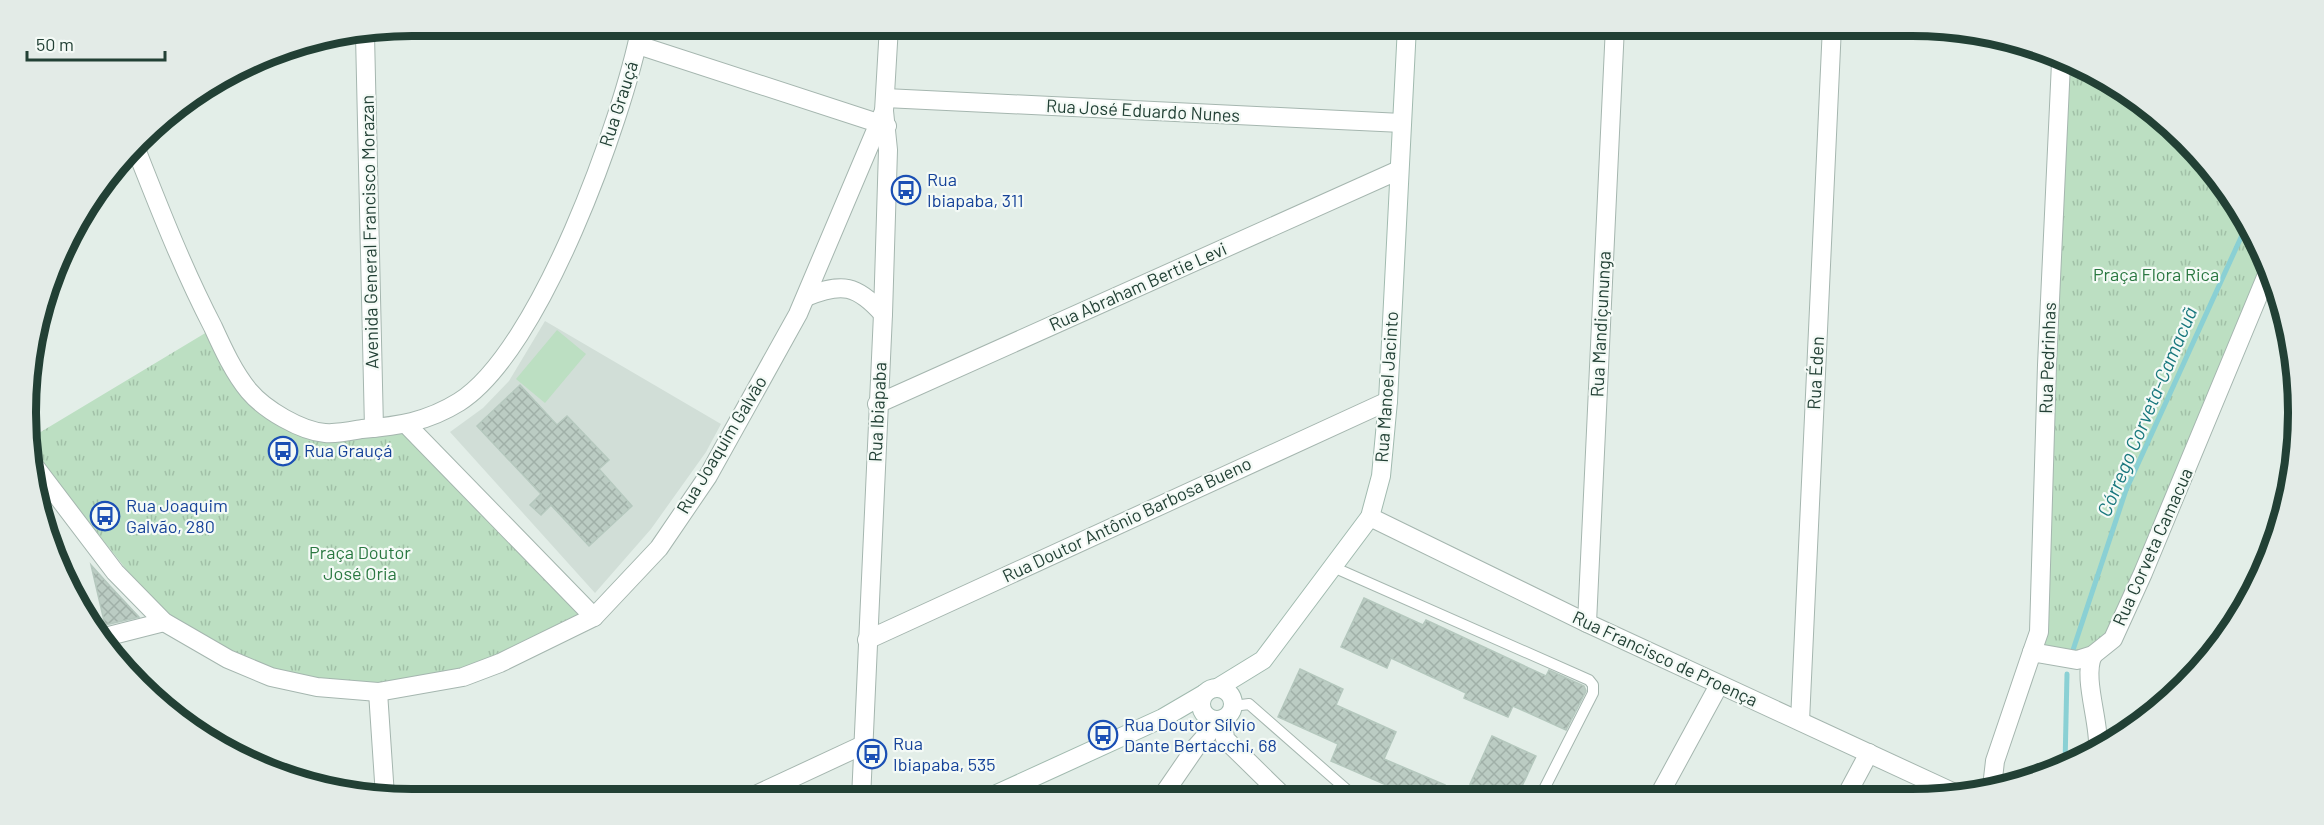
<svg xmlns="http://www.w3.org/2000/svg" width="2324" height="825" viewBox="0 0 2324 825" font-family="Barlow,sans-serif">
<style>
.built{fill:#d1ded7}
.grass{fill:#bcdfc2}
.park{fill:url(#park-tufts)}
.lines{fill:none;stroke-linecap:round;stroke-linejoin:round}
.stream{stroke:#8ad0d4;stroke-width:5}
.building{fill:url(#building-cross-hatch);stroke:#b5c8be;stroke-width:1.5}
.lane-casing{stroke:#a5b6af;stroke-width:12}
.street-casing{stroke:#a5b6af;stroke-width:20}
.secondary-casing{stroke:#a1baaf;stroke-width:20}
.lane{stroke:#fff;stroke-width:10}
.street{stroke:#fff;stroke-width:18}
.secondary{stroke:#fff;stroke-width:18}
.labels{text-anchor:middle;stroke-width:4.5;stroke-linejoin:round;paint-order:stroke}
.street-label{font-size:18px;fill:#224035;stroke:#f4faf6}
.transit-label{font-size:18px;fill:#164399;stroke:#f4faf6;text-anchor:start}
.park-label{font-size:18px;fill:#2a7841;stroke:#f4faf6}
.water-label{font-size:20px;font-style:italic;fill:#19787e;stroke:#f4faf6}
.rim{fill:none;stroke:#224035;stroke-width:8}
</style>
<defs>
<pattern id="park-tufts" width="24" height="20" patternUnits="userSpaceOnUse" patternTransform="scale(1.5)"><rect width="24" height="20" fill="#bcdfc2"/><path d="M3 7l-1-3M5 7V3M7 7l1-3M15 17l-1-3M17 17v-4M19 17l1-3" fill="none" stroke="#a1c0a7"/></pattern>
<pattern id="building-cross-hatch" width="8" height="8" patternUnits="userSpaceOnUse" patternTransform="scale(1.5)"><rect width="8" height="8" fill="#bbccc3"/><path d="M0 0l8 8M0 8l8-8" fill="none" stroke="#a0b0a8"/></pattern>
</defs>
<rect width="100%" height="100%" fill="#e3eee8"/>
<path class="built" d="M545 321 721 424 706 452 651 529 595 593 450 432 483 408 509 381Z"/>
<path class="grass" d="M557 330 586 354 545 403 516 379Z"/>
<g class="park">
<path d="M2061 63 2147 105 2246 219 2266 277 2099 651 2032 652Z"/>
<path d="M212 329 259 405 336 438H366L408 426 593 615 460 676 378 690 256 670 167 621 35 454 34 436Z"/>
</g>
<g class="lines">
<g class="stream">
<path d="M2072 653 2126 490 2248 222"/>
<path d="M2065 765 2067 674"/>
</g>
</g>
<g class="building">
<path d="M520 385 557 425 567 416 609 460 599 469 632 506 589 546 551 505 541 515 530 505 541 494 477 426Z"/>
<path d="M91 565 110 586 139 617 105 625Z"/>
<path d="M1364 598 1423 625 1426 620 1546 676 1549 670 1584 686 1586 691 1566 730 1513 706 1508 717 1464 698 1466 693 1391 658 1387 668 1341 647Z"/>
<path d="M1300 669 1343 689 1336 705 1396 732 1384 759 1445 785 1439 797H1386L1391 787 1331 761 1338 744 1278 717Z"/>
<path d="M1492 736 1536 756 1517 797H1499L1470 784Z"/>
</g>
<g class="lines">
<g class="lane-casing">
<g id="lane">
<path d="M1333 567 1589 680 1593 685V693L1540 797"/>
<path d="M1233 706 1249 704 1355 797"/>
</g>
</g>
<g class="street-casing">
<g id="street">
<path d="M365 35 374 428"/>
<path d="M638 45 887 126"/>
<path d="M885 98 1402 123"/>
<path d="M136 149C160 210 183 269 213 327 223 349 234 373 249 391 265 410 301 431 325 433 337 434 351 431 362 429 398 426 427 422 459 402 540 351 623 119 641 26"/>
<path d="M806 297C842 282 857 285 883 314"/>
<path d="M877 404 1399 170"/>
<path d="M407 425 594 617"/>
<path d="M36 468 115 572 164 622 228 659 271 677 317 687 378 692 463 677 500 663 594 617 659 548 708 476 798 314 884 111"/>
<path d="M1370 517 1587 623 1961 796"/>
<path d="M1587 623 1615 26"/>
<path d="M101 638 164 622"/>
<path d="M867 640 1388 401"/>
<path d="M2032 652 2039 632 2047 365 2061 63"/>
<path d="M2093 655C2082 677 2100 722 2098 749"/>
<path d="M378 692 385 796"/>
<path d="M1223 719 1225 739 1285 798"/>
<path d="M1800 721 1832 26"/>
<path d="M1992 787 1995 761 2032 652 2077 660 2093 655 2113 639 2143 573 2266 277"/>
<path d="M1846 796 1869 753"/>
<path d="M1658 797 1719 685"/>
<path d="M1161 798 1196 747 1220 720"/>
<path d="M747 799 863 745"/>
<path d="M861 799 883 314 888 150 884 111 889 26"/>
</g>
</g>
<g class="secondary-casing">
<g id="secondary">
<path d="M1219 687 1263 660 1370 517 1381 476 1388 401 1407 26"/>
<circle cx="1217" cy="704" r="16"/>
<path d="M988 798 1163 718 1204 694"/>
</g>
</g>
<use href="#lane" class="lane"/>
<use href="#street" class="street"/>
<use href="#secondary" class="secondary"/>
</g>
<defs>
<g id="bus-ring" transform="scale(1.5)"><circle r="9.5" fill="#f4faf6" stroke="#1a4fb4" stroke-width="1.5"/><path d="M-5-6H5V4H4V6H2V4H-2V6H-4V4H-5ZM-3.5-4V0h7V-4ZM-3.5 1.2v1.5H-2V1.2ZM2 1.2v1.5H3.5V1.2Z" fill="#1a4fb4"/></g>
</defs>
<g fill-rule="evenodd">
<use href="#bus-ring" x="906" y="190"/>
<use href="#bus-ring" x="283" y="451"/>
<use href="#bus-ring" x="105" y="516"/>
<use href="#bus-ring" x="1103" y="735"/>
<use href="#bus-ring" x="872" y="754"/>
</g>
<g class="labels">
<g class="street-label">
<text transform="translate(619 104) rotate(-72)" y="6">Rua Grauçá</text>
<text transform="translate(1143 111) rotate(3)" y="6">Rua José Eduardo Nunes</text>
<text transform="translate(370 232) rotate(-91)" y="6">Avenida General Francisco Morazan</text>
<text transform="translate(1138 287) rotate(-24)" y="6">Rua Abraham Bertie Levi</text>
<text transform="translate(1601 324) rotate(-87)" y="6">Rua Mandiçununga</text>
<text transform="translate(2048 358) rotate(-88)" y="6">Rua Pedrinhas</text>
<text transform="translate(1816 373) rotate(-87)" y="6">Rua Éden</text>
<text transform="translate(1387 387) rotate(-86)" y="6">Rua Manoel Jacinto</text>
<text transform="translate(878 412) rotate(-87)" y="6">Rua Ibiapaba</text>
<text transform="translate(722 445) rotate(-59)" y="6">Rua Joaquim Galvão</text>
<text transform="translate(1127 520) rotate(-25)" y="6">Rua Doutor Antônio Barbosa Bueno</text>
<text transform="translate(2153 547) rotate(-66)" y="6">Rua Corveta Camacua</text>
<text transform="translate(1665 659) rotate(25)" y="6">Rua Francisco de Proença</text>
</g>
<g class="transit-label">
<text x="927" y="186">Rua<tspan x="927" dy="21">Ibiapaba, 311</tspan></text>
<text x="304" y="457">Rua Grauçá</text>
<text x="126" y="512">Rua Joaquim<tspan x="126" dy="21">Galvão, 280</tspan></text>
<text x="1124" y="731">Rua Doutor Sílvio<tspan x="1124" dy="21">Dante Bertacchi, 68</tspan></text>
<text x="893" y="750">Rua<tspan x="893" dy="21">Ibiapaba, 535</tspan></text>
</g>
<g class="park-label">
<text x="2156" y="281">Praça Flora Rica</text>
<text x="360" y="559">Praça Doutor<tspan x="360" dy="21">José Oria</tspan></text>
</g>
<g class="water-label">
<text transform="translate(2147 412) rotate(-67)" y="7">Córrego Corveta-Camacuã</text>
</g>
</g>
<path d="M0 0H2324V825H0ZM412 36H1912A376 376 0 0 1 2288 412V413A376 376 0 0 1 1912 789H412A376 376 0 0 1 36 413V412A376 376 0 0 1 412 36Z" fill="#e3ebe7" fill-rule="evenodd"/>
<path class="rim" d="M412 36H1912A376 376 0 0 1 2288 412V413A376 376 0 0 1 1912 789H412A376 376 0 0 1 36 413V412A376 376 0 0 1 412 36Z"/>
<path d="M27 51v9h138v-9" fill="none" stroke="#224035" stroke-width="3"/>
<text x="36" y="51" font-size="18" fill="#224035" stroke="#f4faf6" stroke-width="4.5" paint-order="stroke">50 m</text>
</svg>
